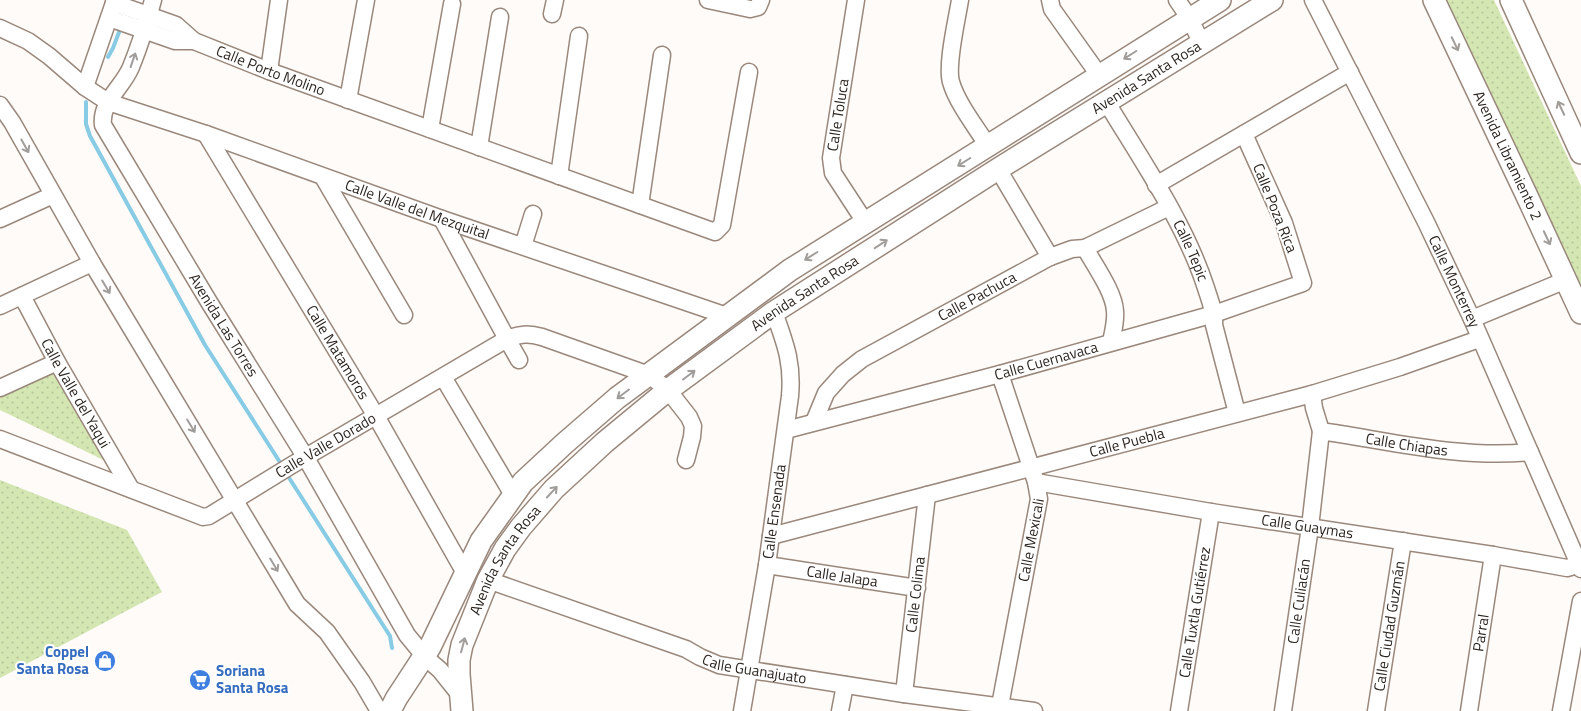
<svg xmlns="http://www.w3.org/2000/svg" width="1581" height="711" viewBox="0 0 1581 711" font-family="'Titillium Web',sans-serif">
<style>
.park{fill:url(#park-dots)}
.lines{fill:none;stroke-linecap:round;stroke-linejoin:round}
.stream{stroke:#87cbe4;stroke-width:4}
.minor-casing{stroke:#9a887c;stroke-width:19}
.major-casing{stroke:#9a887c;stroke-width:24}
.minor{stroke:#fff;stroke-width:16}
.major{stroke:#fff;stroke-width:21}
.oneway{stroke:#a09d9b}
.labels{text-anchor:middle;stroke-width:4;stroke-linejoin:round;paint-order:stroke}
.street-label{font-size:15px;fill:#2c2520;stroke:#fff}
.shop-label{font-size:15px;font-weight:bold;fill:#366cbe;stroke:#fff;text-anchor:end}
</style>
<defs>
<pattern id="park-dots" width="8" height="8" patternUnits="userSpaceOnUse" patternTransform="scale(1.25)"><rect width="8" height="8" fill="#d4e7b3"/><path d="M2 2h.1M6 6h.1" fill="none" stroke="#b6c69a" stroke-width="1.8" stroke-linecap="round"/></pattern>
</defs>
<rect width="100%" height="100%" fill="#fffbf8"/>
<g class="park">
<path d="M1442 0H1494L1581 186V304Z"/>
<path d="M48 364 116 466 0 410V392Z"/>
<path d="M0 480 127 530 162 592 0 678Z"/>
</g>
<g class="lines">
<g class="stream">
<path d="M108 57 113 48 121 27"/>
<path d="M86 102V124L90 136 205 345 283 467"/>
<path d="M286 473 390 636 392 648"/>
</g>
<g class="minor-casing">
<g id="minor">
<path id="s1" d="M153 0C147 22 140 45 131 67 123 87 100 102 103 125L209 302 306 458 407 635 425 657 440 670 460 695"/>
<path d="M708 0 750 9 758 7 761 0"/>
<path d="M856 0 831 158 833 173 865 222"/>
<path d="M960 0C957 19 946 65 951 82 957 103 976 127 988 146"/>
<path d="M1050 0 1052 9 1099 75"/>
<path d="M1177 0 1190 19 1202 44"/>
<path id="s2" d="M1313 0 1426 222 1472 319 1581 569"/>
<path id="s3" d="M114 3 176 25 194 41 269 71 715 232 722 225 749 72"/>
<path d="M552 14 555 0"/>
<path d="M109 18 175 41H194"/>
<path id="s4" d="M0 28 28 41 49 56 85 87 108 102 206 134 442 219 727 316"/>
<path d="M269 71 279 0"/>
<path d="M85 87 115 0"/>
<path d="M348 100 366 0"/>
<path id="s5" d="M1107 103C1142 161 1185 223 1206 288 1210 301 1215 312 1214 325L1237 413"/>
<path d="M0 105 12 122 92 263 297 604 327 632 362 682 379 711"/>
<path d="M430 129 452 4"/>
<path id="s6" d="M206 134 376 416 465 573"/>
<path d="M479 147 500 17"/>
<path d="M998 169 1050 257"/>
<path d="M559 176 579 36"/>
<path d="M323 177 404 315"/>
<path d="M1156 185 1350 72"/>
<path d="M640 205 662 55"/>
<path d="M0 219 53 195"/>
<path d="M442 219 507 339 519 360"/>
<path d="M523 246 533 214"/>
<path d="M1085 248C1095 266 1114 292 1115 311 1116 322 1113 332 1111 342"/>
<path id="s7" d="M22 296 57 362 131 489"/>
<path d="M0 306 92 263"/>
<path d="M1472 319 1566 280"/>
<path d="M443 377 513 495"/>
<path d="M0 388 57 362"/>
<path id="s8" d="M1312 394 1314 408 1321 431C1390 441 1460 459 1530 452"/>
<path id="s9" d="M814 422 826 393 843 374 862 359 1050 257 1072 249 1085 248 1169 207"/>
<path id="s10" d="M786 430 1000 374 1214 314 1303 283 1284 223 1244 134"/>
<path id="s11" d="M0 439 203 517 209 516 292 465 507 339C520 334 528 333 542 337L649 375 668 390 689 417 693 426 692 437 686 460"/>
<path id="s12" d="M1036 482 1211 512 1493 555 1567 568 1581 564"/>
<path id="s13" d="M771 536 1312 394 1400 367 1479 339"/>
<path id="s14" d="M767 565 917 588"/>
<path id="s15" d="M488 580 686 649 700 657 719 665 904 694 1034 711"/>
<path id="s16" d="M904 694 927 495"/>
<path id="s17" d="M742 711 767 565 790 396C793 362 785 343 774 312"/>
<path d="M840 711 845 685"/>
<path id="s18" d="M999 711 1039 499 1036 482 1000 374"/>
<path id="s19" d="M1179 711 1211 512"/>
<path id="s20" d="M1283 711 1310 527 1321 431"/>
<path id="s21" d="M1376 711 1403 541"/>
<path id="s22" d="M1469 711 1493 555"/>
<path d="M1561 711 1581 601"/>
</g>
</g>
<g class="major-casing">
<g id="major">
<path id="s23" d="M1434 0 1526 194 1581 313"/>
<path d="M1511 0 1581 153"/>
<path d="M390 711 396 699 430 647 481 541 523 482 565 443 617 398 790 270 1220 0"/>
<path id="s24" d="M462 711 459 674V660L462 645 488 580 505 549 521 527 554 489 605 442 668 390 774 312 998 169 1272 0"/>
</g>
</g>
<use href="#minor" class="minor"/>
<use href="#major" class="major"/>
</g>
<defs><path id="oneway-shaft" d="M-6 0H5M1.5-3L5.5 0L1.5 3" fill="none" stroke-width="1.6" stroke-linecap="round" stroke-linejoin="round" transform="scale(1.25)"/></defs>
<g class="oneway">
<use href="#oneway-shaft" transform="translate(1455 44) rotate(64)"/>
<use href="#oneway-shaft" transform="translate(1130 55) rotate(148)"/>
<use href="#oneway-shaft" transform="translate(133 60) rotate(-71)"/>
<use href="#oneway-shaft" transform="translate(1561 108) rotate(-115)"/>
<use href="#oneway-shaft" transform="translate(25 146) rotate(61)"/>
<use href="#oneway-shaft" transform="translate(964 162) rotate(148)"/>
<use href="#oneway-shaft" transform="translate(1547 238) rotate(65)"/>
<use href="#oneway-shaft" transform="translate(881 244) rotate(-33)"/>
<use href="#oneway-shaft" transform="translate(811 256) rotate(148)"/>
<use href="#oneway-shaft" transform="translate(106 287) rotate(59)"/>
<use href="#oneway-shaft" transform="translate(689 375) rotate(-37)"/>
<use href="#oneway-shaft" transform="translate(623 394) rotate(143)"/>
<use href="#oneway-shaft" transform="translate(191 426) rotate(59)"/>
<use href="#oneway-shaft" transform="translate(552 492) rotate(-47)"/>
<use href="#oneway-shaft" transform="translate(274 565) rotate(59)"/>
<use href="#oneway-shaft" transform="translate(463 645) rotate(-75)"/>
</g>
<defs>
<g id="shop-disc" transform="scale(1.125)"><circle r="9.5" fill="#3f7fe0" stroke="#fff"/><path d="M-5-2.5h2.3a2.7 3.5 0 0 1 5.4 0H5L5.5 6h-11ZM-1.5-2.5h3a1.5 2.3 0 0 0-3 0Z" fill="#fff"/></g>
<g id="supermarket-disc" transform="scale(1.125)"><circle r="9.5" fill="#3f7fe0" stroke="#fff"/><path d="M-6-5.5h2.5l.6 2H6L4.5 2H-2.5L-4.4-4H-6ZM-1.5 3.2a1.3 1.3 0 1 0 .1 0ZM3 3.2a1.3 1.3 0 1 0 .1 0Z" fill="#fff"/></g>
</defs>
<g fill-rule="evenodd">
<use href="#shop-disc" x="105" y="661"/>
<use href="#supermarket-disc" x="200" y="680"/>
</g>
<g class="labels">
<g class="street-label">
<text dy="5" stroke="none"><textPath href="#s3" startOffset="172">Calle Porto Molino</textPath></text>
<text dy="5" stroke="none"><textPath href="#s24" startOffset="972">Avenida Santa Rosa</textPath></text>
<text transform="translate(838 115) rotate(-81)" y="5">Calle Toluca</text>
<text dy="5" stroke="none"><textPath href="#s23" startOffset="172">Avenida Libramiento 2</textPath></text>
<text transform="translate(1275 208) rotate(68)" y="5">Calle Poza Rica</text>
<text dy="5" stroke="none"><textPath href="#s4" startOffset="459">Calle Valle del Mezquital</textPath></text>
<text dy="5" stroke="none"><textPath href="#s5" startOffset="170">Calle Tepic</textPath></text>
<text dy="5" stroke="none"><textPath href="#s2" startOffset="315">Calle Monterrey</textPath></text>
<text dy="5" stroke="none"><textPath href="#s24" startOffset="568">Avenida Santa Rosa</textPath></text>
<text dy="5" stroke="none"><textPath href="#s9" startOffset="212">Calle Pachuca</textPath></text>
<text dy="5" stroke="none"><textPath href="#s1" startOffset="370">Avenida Las Torres</textPath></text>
<text dy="5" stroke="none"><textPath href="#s6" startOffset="255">Calle Matamoros</textPath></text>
<text dy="5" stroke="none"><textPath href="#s10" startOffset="269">Calle Cuernavaca</textPath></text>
<text dy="5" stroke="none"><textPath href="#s7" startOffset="111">Calle Valle del Yaqui</textPath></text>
<text dy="5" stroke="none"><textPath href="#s13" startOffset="368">Calle Puebla</textPath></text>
<text dy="5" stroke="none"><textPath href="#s8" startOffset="125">Calle Chiapas</textPath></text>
<text dy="5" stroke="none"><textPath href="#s11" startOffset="360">Calle Valle Dorado</textPath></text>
<text dy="5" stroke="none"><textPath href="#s17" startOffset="202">Calle Ensenada</textPath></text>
<text dy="5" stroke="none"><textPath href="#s12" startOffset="275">Calle Guaymas</textPath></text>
<text dy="5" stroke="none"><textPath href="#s18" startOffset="174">Calle Mexicali</textPath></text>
<text dy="5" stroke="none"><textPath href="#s24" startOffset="162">Avenida Santa Rosa</textPath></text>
<text dy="5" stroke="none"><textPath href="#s14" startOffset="76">Calle Jalapa</textPath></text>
<text dy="5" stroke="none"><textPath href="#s16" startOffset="100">Calle Colima</textPath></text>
<text dy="5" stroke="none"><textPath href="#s20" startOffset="111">Calle Culiacán</textPath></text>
<text dy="5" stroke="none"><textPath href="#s19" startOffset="100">Calle Tuxtla Gutiérrez</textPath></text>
<text dy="5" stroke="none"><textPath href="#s21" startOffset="86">Calle Ciudad Guzmán</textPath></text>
<text dy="5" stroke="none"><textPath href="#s22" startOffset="79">Parral</textPath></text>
<text dy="5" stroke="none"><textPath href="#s15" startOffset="282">Calle Guanajuato</textPath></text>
</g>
<g class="shop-label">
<text x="89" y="657">Coppel<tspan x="89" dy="17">Santa Rosa</tspan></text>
<text x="216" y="676" text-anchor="start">Soriana<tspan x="216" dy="17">Santa Rosa</tspan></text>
</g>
</g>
</svg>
